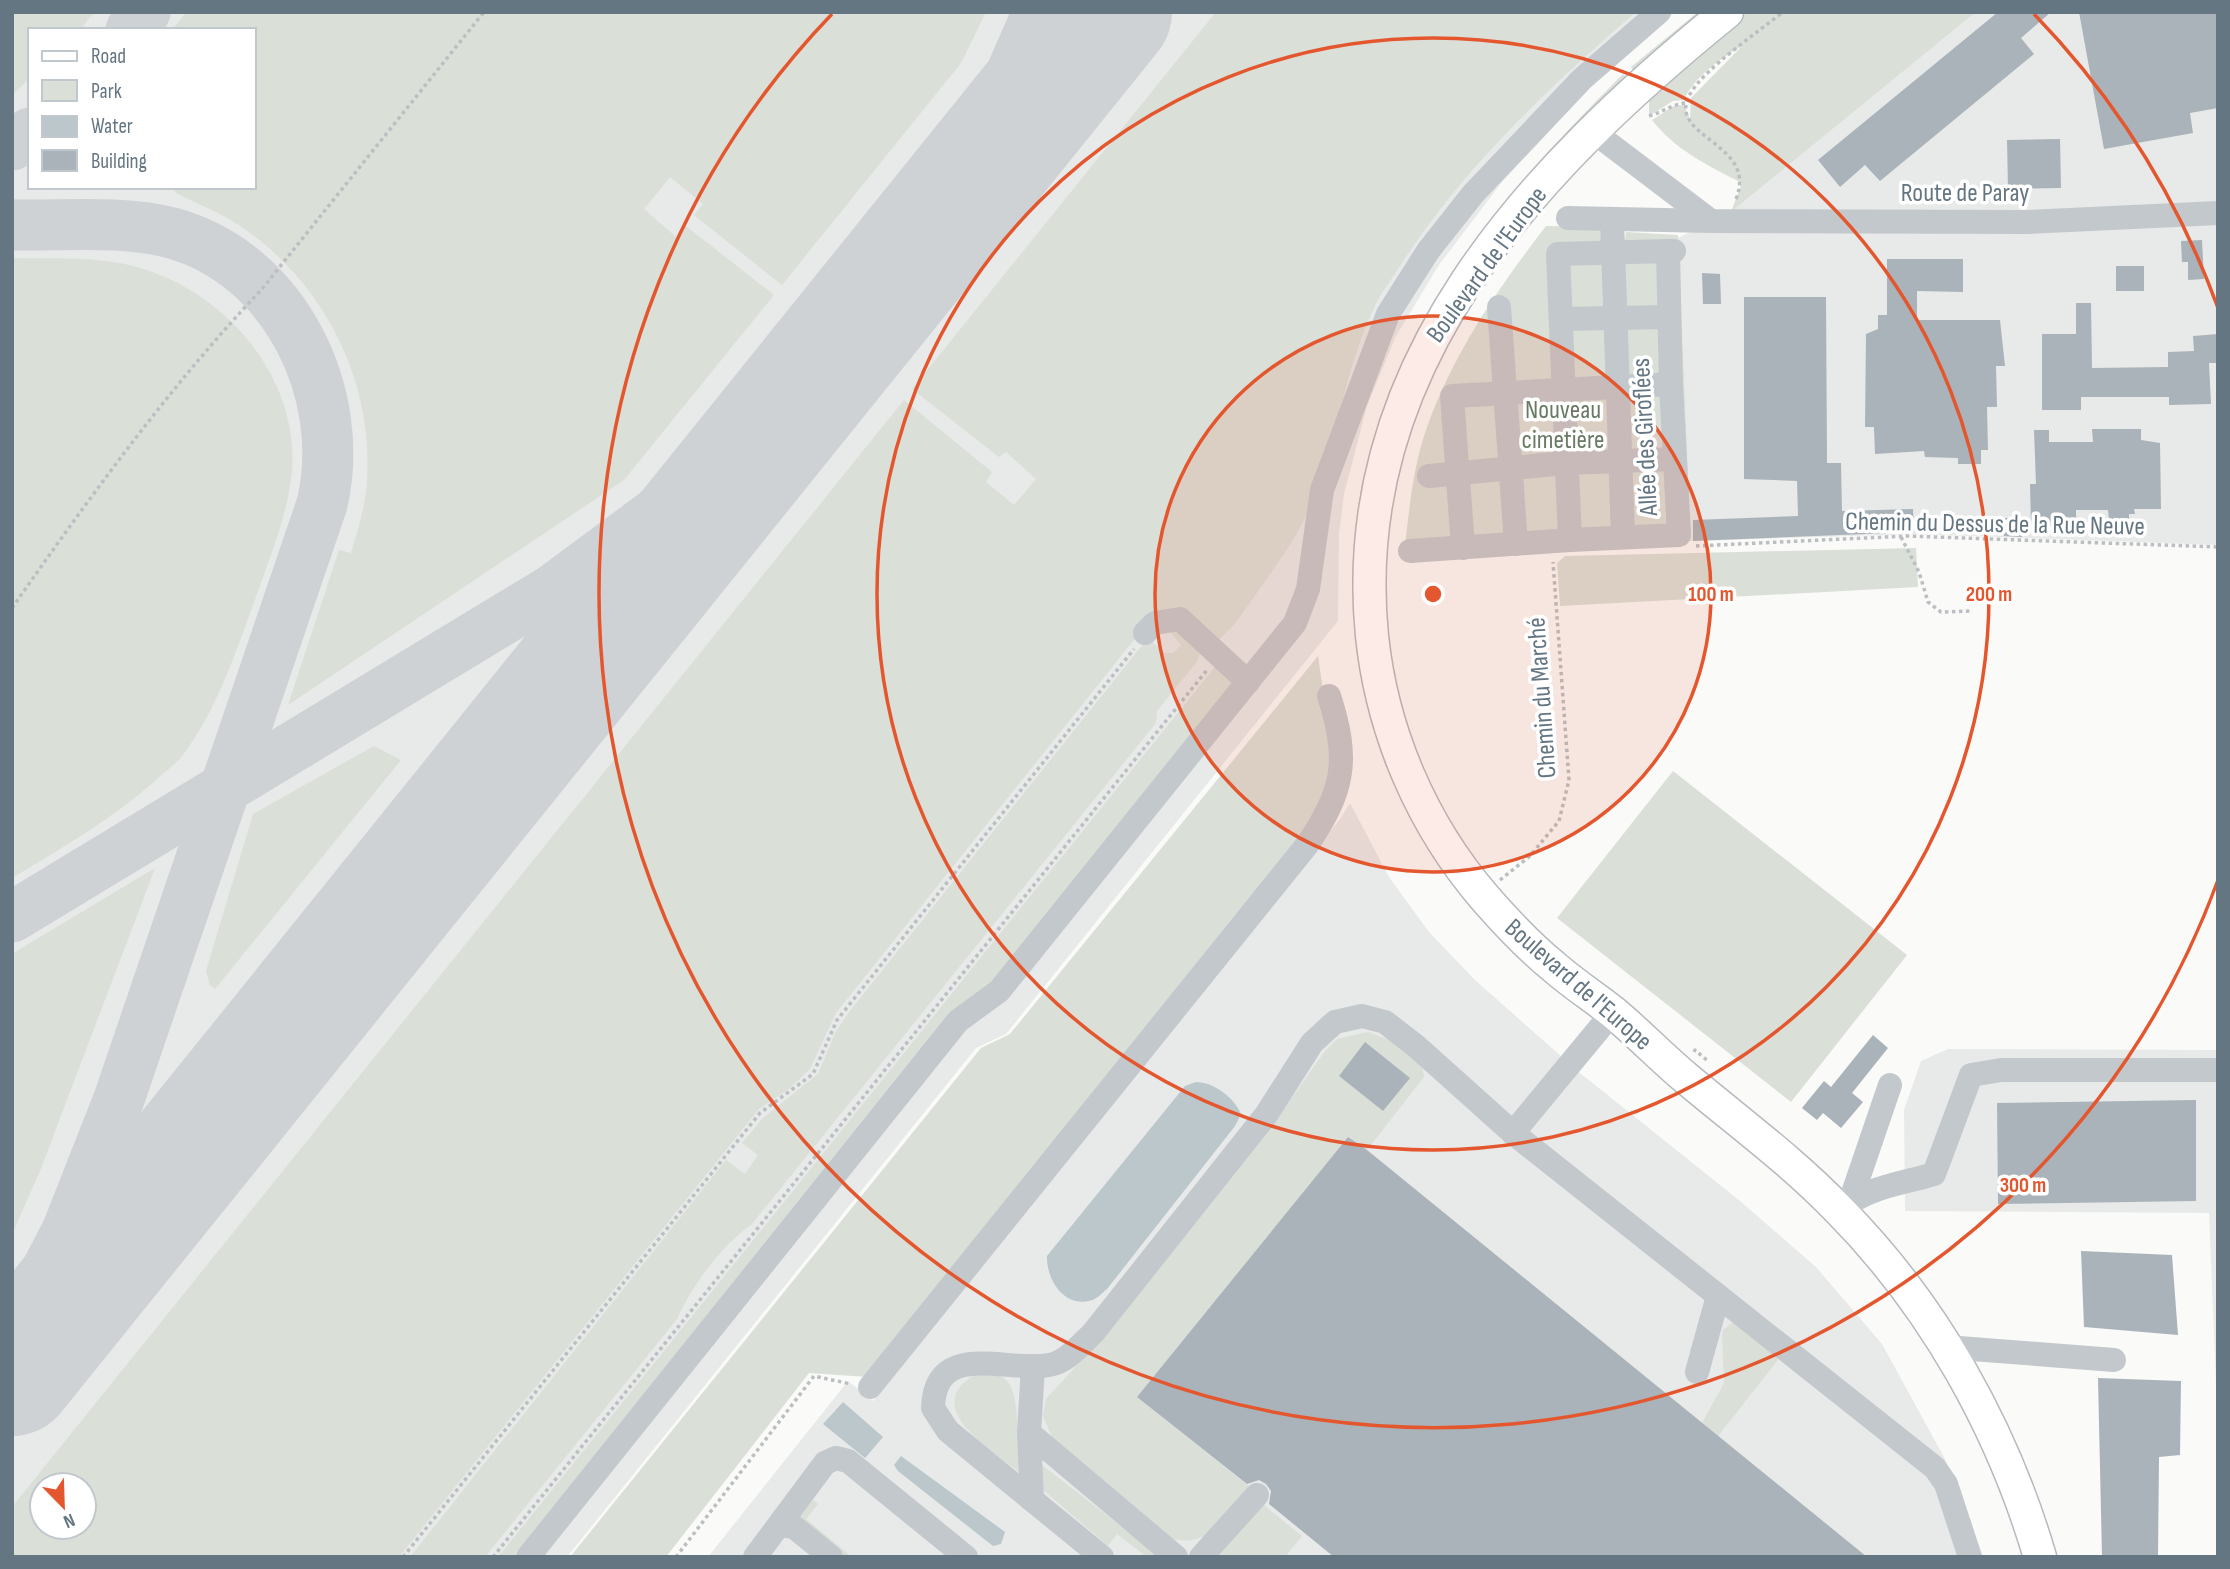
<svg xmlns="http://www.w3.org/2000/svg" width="2230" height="1569" viewBox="0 0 2230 1569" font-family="'Sofia Sans Condensed',sans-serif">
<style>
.built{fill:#e8e9e9;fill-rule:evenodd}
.green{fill:#dadfd7;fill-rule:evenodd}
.water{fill:#bbc7cb}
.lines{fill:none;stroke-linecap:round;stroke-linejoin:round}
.taxiway{stroke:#ced2d4;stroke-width:51}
.runway{stroke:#ced2d4;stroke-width:126}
.building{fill:#aab3b9}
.major-casing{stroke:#b5babe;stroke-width:35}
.path{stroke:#bbbfc2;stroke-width:3.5;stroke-dasharray:3.5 3.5;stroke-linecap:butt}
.minor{stroke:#c3c8cc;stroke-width:24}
.major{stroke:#fff;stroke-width:32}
.ring{fill:none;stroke:#e4572e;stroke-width:3.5}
.labels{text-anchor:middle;stroke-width:7;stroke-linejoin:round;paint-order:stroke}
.street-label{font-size:26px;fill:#657683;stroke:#fff}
.park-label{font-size:26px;fill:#687a64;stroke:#fff}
.centre{fill:#e4572e;stroke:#fff;stroke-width:3.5}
.ring-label{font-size:21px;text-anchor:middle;font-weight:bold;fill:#e4572e;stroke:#fff;stroke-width:7;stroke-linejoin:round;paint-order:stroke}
</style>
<rect width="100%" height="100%" fill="#fafaf8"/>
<g class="built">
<path d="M12 12H1675L1599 78 1502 182 1439 265 1396 336 1367 406 1344 494 1339 534 1338 621 1006 1034 976 1048 567 1557H12ZM30 30H254V187H30ZM42 1485H84V1527H42Z"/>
<path d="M1976 12H2218V545L1915 534 1691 541 1678 238 1731 212Z"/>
<path d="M1350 803 1389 877 1429 932 1475 980 1580 1073 1740 1201 1816 1267 1882 1344 1945 1459 1983 1557H708L848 1381 873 1401 1340 819Z"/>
<path d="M1948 1049 2218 1050V1433L2209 1213 1905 1211 1904 1110 1921 1061Z"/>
</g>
<g class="green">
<path d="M12 12H94L80 30H30V78L12 95Z"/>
<path d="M186 12H986L961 63 782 285 694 215 703 204 670 177 644 209 676 237 686 226 774 295 624 480 288 705 339 550 351 553C358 529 366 505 367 480 374 375 318 272 229 219 212 209 193 202 176 193L172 187H254V30H172Z"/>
<path d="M1216 12H1636C1550 86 1464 167 1402 263 1393 278 1381 292 1374 308 1342 373 1338 449 1307 514 1294 541 1276 566 1259 590 1247 606 1235 627 1219 639L1145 626 836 1013 810 1069 789 1089 759 1109 399 1557H12V1507L904 400 992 472 986 482 1014 505 1036 479 1006 452 999 457 912 389ZM42 1485H84V1527H42Z"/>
<path d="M1698 12H1709L1635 73 1631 67Z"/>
<path d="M1745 12H1976L1731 212 1742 183C1709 166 1675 150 1652 120L1674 106 1684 105 1690 119 1691 98 1742 46C1720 59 1694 77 1684 100L1673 101 1649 116V91Z"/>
<path d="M1623 74 1628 79 1513 202 1368 483 1392 763 1386 767C1286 478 1424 272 1623 74Z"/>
<path d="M1546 226 1600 227 1619 240 1625 239 1626 232 1678 235 1691 541 1403 559C1408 525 1410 491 1418 458 1438 375 1495 292 1546 226Z"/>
<path d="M12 258C52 259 95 256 133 266 223 289 299 375 292 471 288 515 270 556 256 597 236 651 218 708 183 755 176 764 164 772 156 780 112 819 62 848 12 878Z"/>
<path d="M1916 548 1918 587 1560 606 1557 563 1565 556Z"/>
<path d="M1174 627 1200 654 1196 663 1157 711 1156 723 752 1224C720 1247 693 1284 677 1319L485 1557H410L726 1160 745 1174 758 1155 742 1143 763 1118 818 1074 835 1033 849 1012 1148 638 1165 653H1173L1181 645 1171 633 1170 628Z"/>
<path d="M1318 656 1327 717 1335 740 1325 795 1294 849 867 1377 809 1373 666 1557H570L981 1048 1010 1034Z"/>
<path d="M1218 663 1238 681 994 981 935 1034 513 1557H498Z"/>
<path d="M374 746 401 760 215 989 210 985 206 971 253 814Z"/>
<path d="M1673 771 1907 955 1791 1102 1557 918Z"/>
<path d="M155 868 40 1171 12 1234V954Z"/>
<path d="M1368 1032 1395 1042 1422 1065 1424 1077 1367 1150 1348 1137 1137 1397 1251 1488C1230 1512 1209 1551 1171 1538L1054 1442 1043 1416 1046 1399 1100 1340 1283 1110 1325 1051 1337 1039ZM1365 1043 1410 1078 1383 1111 1339 1076Z"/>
<path d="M1732 1323 1739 1324 1781 1356 1718 1436 1702 1423 1724 1383 1722 1336 1723 1330Z"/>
<path d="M982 1371C992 1373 1001 1374 1008 1382 1020 1398 1018 1451 1019 1472 989 1448 914 1404 982 1371Z"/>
<path d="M1037 1461 1160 1557H1147L1117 1534 1108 1546 1041 1488Z"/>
<path d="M1256 1499 1302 1536 1285 1557H1215Z"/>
<path d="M813 1500 818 1504 806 1519 852 1557H845L800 1521V1515Z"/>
</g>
<g class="water">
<path d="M1196 1082C1213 1082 1234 1097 1241 1114L1235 1126 1107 1289C1102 1293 1096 1300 1089 1301 1063 1307 1046 1278 1047 1256L1185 1086Z"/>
<path d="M843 1402 883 1437 865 1458 823 1424Z"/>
<path d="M901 1456 1005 1532 1001 1544 993 1546 898 1471 894 1465Z"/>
</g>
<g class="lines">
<g class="taxiway">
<path d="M131 30 145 12"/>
<path d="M12 145 30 133"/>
<path d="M12 225C64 226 122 220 172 233 285 264 348 394 322 504L119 1099 67 1231 12 1337"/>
<path d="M12 917 552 590 668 504 767 417 847 337 947 190 1006 85 1038 12"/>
</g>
<path class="runway" d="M12 1373 1109 12"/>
</g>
<g class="building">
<path d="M1998 12H2051L2021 38 2034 54 1880 181 1865 165 1840 187 1818 160Z"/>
<path d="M2079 12H2218V108L2190 113 2193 133 2104 149Z"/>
<path d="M2060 139 2061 188 2008 189 2007 140Z"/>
<path d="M2202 240 2204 279 2188 280V262H2182L2181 241Z"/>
<path d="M1887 259H1963V292L1917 291V320H2000L2005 366H1996L1997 407H1987L1988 450H1981V464H1958V458L1925 457 1924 451 1875 454 1874 427H1865L1866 334 1878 329V315H1887Z"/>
<rect x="2116" y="266" width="28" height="25"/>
<path d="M1702 273 1720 274 1721 304H1703Z"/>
<path d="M1744 297H1826L1827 463H1841L1842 511 1913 509 1914 532 1693 541V520L1798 516 1797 481 1744 479Z"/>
<path d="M2076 303H2091L2092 368 2168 367V352L2194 351 2193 336 2218 334V363H2209L2211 404 2169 405V397H2081V410H2042V334H2076Z"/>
<path d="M2092 429H2141V440L2160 443 2161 509H2134L2135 514H2129V520H2109L2108 510H2076V526H2031L2030 484H2036L2034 430H2049V442H2093Z"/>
<path d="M2004 518H2022V537L2004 536Z"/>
<path d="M1873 1035 1888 1048 1852 1093 1863 1102 1841 1128 1823 1113 1817 1120 1802 1108 1824 1081 1831 1087Z"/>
<path d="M1365 1042 1410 1078 1383 1111 1339 1076Z"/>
<path d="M2196 1100V1201L1998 1204 1997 1103Z"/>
<path d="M1348 1137 1367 1150 1867 1557H1334L1269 1504 1271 1491 1266 1484 1259 1480 1247 1484 1137 1397Z"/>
<path d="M2081 1251 2172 1255 2178 1335 2084 1327Z"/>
<path d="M2098 1378 2181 1381 2180 1455 2159 1457 2158 1557H2102Z"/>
</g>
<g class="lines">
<g class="major-casing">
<path id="major" d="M1727 12C1532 170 1345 366 1372 636 1382 732 1422 825 1485 898 1506 922 1528 946 1553 966 1572 983 1594 997 1614 1013 1639 1034 1661 1057 1686 1078 1737 1121 1792 1161 1839 1210 1934 1306 2002 1428 2040 1557"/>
</g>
<g class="path">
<path d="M1649 116C1663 112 1672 104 1686 103"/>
<path d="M1736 199C1759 142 1665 138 1690 94 1705 68 1758 32 1783 12"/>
<path d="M1901 537 1919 572 1928 602 1941 612 1973 611"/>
<path d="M1696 546 1907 536 2218 547"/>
<path d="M12 608C89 498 170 386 262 289L484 12"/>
<path d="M1500 880 1530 856 1559 821 1569 780 1553 562"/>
<path d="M1694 1052 1695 1050 1709 1062"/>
<path d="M403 1557 760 1113 813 1074 837 1020 1134 649"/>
<path d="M493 1557 1207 670"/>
<path d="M676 1557 814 1376 851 1384"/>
</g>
<g class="minor">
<path d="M1591 130 1711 221 2027 222 2218 213"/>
<path d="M1568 218 1711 221"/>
<path d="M1612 219 1623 537"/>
<path d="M1668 251 1671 384 1679 535 1570 540 1558 254 1668 251H1674"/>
<path d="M1499 307 1516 544"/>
<path d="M1561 319 1669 317"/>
<path d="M1429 476 1565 463 1675 459"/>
<path d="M1463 548 1452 396 1671 384"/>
<path d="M1410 551 1570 540"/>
<path d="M1145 633 1155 623 1180 619 1248 682"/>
<path d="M1513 1133 1613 1012"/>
<path d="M1850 1202 1890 1085"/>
<path d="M1841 1211C1861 1188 1905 1183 1934 1174L1971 1075 2001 1070H2218"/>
<path d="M1946 1347 2114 1360"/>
<path d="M1033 1366 1029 1433 1176 1557"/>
<path d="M1697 1372 1718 1296"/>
<path d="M870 1387 1307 845C1344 791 1350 760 1329 696"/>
<path d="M1029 1433 1032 1500"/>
<path d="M780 1525 794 1527 831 1557"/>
<path d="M528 1557 958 1021 999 991 1295 623 1308 589 1322 490 1388 314 1428 251 1473 194 1582 79 1659 12"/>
<path d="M755 1557 825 1463 836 1458 848 1461 966 1557"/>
<path d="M1102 1557 948 1431 933 1408C935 1339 1007 1373 1049 1365 1067 1362 1080 1345 1093 1333L1266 1115 1312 1043 1335 1022 1362 1016 1385 1022 1416 1046 1513 1133 1935 1468 1946 1484 1970 1557"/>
<path d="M1201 1557 1257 1495"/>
</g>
<use href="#major" class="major"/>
</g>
<circle cx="1433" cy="594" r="278" fill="#e4572e" fill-opacity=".12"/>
<g class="ring">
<circle cx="1433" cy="594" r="278"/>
<circle cx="1433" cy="594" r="556"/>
<path d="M2218 880A835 835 0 1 1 832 14M2034 14A835 835 0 0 1 2218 308"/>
</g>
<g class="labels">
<g class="street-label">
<text x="1965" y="201">Route de Paray</text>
<text transform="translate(1486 264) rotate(-54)" y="9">Boulevard de l'Europe</text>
<text transform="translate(1644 437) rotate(-93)" y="9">Allée des Giroflées</text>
<text transform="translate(1995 523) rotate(1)" y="9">Chemin du Dessus de la Rue Neuve</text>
<text transform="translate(1541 698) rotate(-94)" y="9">Chemin du Marché</text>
<text transform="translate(1579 984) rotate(41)" y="9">Boulevard de l'Europe</text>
</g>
<g class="park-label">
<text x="1563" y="418">Nouveau<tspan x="1563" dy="30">cimetière</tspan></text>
</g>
</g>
<circle cx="1433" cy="594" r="10" class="centre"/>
<g class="ring-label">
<text x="1711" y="601">100 m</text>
<text x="1989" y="601">200 m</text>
<text x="2023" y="1192">300 m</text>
</g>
<rect width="2230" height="1569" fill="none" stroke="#657683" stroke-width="28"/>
<rect x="28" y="28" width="228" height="161" fill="#ffffff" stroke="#c1c8cd" stroke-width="2"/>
<rect x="42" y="51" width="35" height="10" fill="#ffffff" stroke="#c1c8cd" stroke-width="2"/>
<text x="91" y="63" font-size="21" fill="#657683">Road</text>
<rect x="42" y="80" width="35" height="21" fill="#dadfd7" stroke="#c1c8cd" stroke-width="2"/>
<text x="91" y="98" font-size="21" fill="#657683">Park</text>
<rect x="42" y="116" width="35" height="21" fill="#bbc7cb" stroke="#c1c8cd" stroke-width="2"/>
<text x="91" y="133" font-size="21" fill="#657683">Water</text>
<rect x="42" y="150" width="35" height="21" fill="#aab3b9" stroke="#c1c8cd" stroke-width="2"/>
<text x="91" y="168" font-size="21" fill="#657683">Building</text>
<g transform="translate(63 1506) rotate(157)"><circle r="33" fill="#ffffff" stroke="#c1c8cd" stroke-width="2"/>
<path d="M0-5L12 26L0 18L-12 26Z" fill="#e4572e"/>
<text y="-10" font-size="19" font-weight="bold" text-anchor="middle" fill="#657683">N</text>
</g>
</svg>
